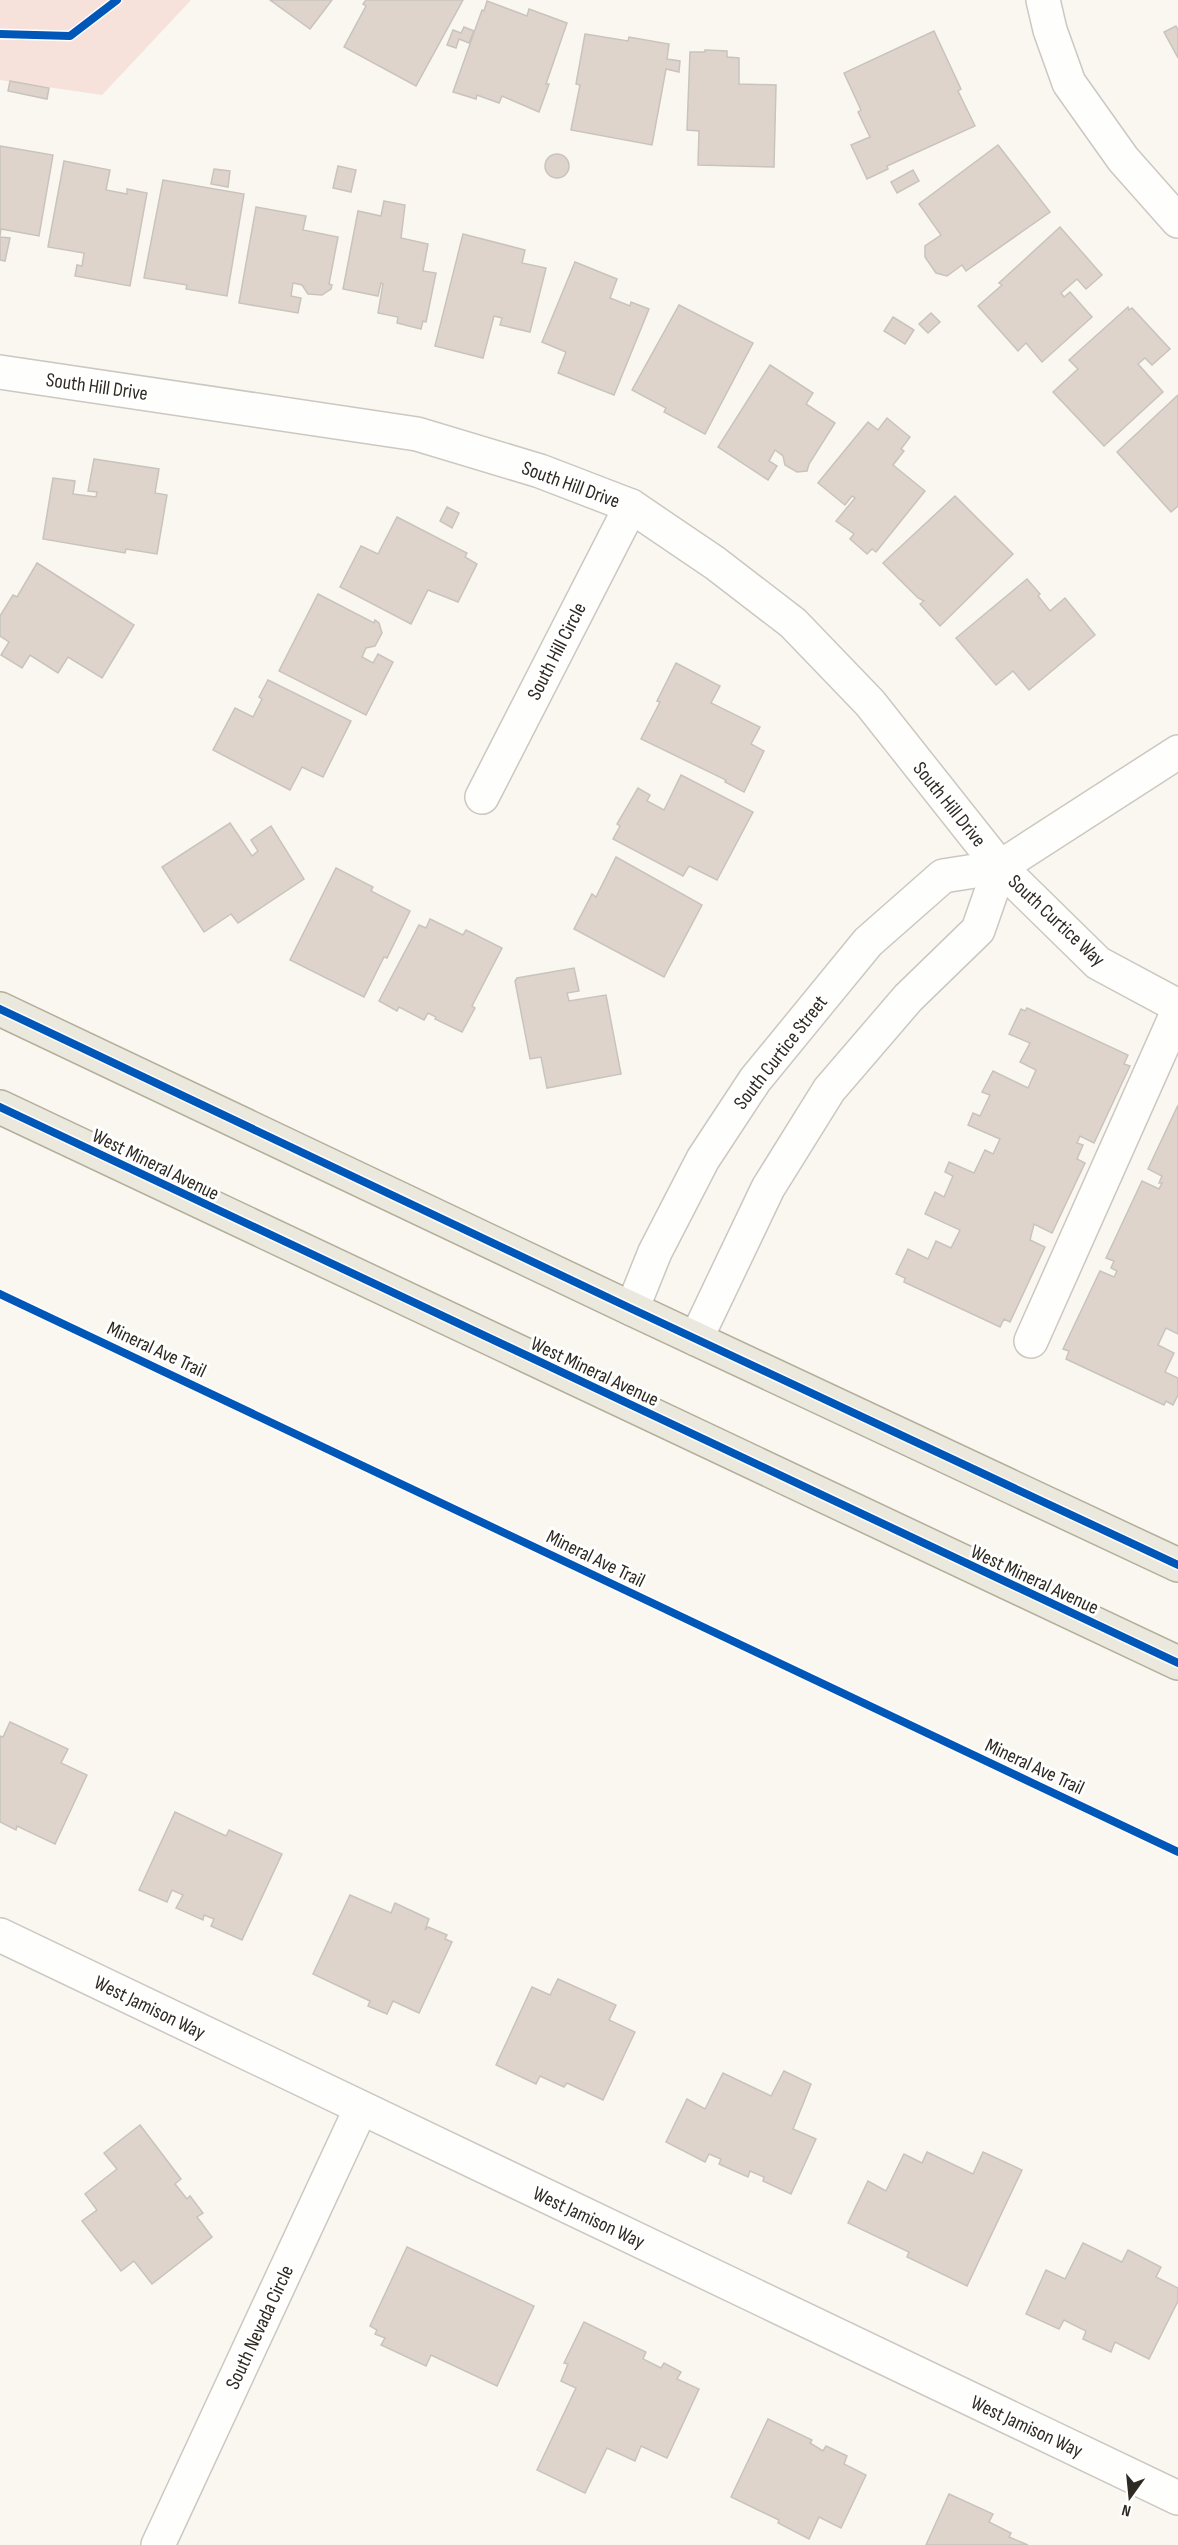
<svg xmlns="http://www.w3.org/2000/svg" width="1178" height="2545" viewBox="0 0 1178 2545" font-family="'Sofia Sans Condensed',sans-serif">
<style>
.green{fill:#f6e1db}
.building{fill:#ded4cc;stroke:#c9c3be;stroke-width:1.5}
.lines{fill:none;stroke-linecap:round;stroke-linejoin:round}
.minor-casing{stroke:#ccc7c1;stroke-width:36}
.major-casing{stroke:#b2ae99;stroke-width:36}
.path{stroke:#dddcd9;stroke-width:4;stroke-dasharray:4.5 3;stroke-linecap:butt}
.minor{stroke:#fefefd;stroke-width:33}
.major{stroke:#ebe9de;stroke-width:33}
.cycleway-casing{stroke:#fff;stroke-width:11}
.cycleway{stroke:#0057b8;stroke-width:8}
.labels{text-anchor:middle;stroke-width:6;stroke-linejoin:round;paint-order:stroke}
.street-label{font-size:20px;fill:#2e2a22;stroke:#fff}
</style>
<rect width="100%" height="100%" fill="#faf6f0"/>
<path class="green" d="M0 0H191L102 95 0 80Z"/>
<g class="building">
<path d="M270 0H332L310 29Z"/>
<path d="M366 0H463L416 86 344 47 366 6 363 4Z"/>
<path d="M487 1 527 16 529 9 567 23 546 84H549L539 112 502 96 499 103 477 95 476 99 453 92 482 10 484 11Z"/>
<path d="M1176 26 1178 30V58L1164 32Z"/>
<path d="M464 27 474 31 469 43 459 39 456 48 447 45 453 30 461 33Z"/>
<path d="M934 31 961 89 958 91 975 126 887 166 888 169 867 179 851 145 870 137 858 112 861 110 844 73Z"/>
<path d="M585 34 628 41 629 37 669 44 667 59 680 61 679 72 666 69 652 145 571 130 580 85 576 84Z"/>
<path d="M705 50 727 51V57L739 58V84L776 85 774 167 698 165 699 131 687 130 690 52H705Z"/>
<path d="M10 81 49 88 47 99 8 91Z"/>
<path d="M998 145 1050 212 966 271 962 265 947 276 936 273 925 257V246L941 235 919 204Z"/>
<path d="M0 146 53 155 39 236 1 229 0 236Z"/>
<circle cx="557" cy="166" r="12"/>
<path d="M64 161 110 170 106 190 127 194V189L147 193 130 286 75 276 77 265 82 266 84 253 48 247Z"/>
<path d="M338 166 356 170 351 192 333 188Z"/>
<path d="M214 169 230 171 228 187 211 184Z"/>
<path d="M913 170 919 181 897 193 891 182Z"/>
<path d="M163 180 244 194 227 296 186 289 187 285 144 278Z"/>
<path d="M384 201 405 205 401 238 428 244 423 271 436 273 426 322 423 321 421 329 397 323 398 317 378 313 383 284 381 283 378 296 343 289 358 211 381 216Z"/>
<path d="M256 207 306 216 303 230 338 237 329 284 332 285 331 289 322 295 308 294 302 285 293 283 291 296 301 298 298 313 239 303Z"/>
<path d="M1060 227 1102 275 1086 289 1077 279 1061 293 1064 297 1070 292 1092 317 1042 362 1026 343 1018 351 978 306 1002 285 999 283Z"/>
<path d="M463 234 525 250 522 263 546 268 530 332 500 325 502 318 494 316 483 358 435 346Z"/>
<path d="M0 237 10 238 5 261 0 260Z"/>
<path d="M575 262 617 279 610 298 630 306 631 302 649 309 614 395 558 373 566 352 542 342Z"/>
<path d="M679 305 753 343 705 434 664 412 666 408 632 390Z"/>
<path d="M1128 307 1129 310 1132 308 1170 349 1152 365 1145 358 1138 364 1163 392 1104 446 1053 392 1078 369 1069 360Z"/>
<path d="M931 313 940 322 928 333 919 324Z"/>
<path d="M893 317 914 330 905 344 884 331Z"/>
<path d="M770 365 813 393 806 404 835 423 809 464 807 471 797 472 785 465 783 456 775 450 769 461 777 466 768 480 718 447Z"/>
<path d="M1178 395V506L1171 512 1117 452Z"/>
<path d="M887 418 910 437 901 449 904 451 893 465 925 491 876 552 872 549 867 554 850 539 854 534 836 521 855 498 852 496 845 505 818 483 868 422 878 430Z"/>
<path d="M94 459 159 469 155 493 167 495 157 554 126 549 125 553 43 539 53 478 75 481 73 494 96 497 97 492 88 491Z"/>
<path d="M955 496 1013 554 940 626 920 604 924 601 918 598 883 563Z"/>
<path d="M447 507 459 513 452 528 440 521Z"/>
<path d="M397 517 467 553 465 557 477 564 458 602 428 590 411 624 340 587 361 546 378 554Z"/>
<path d="M37 563 134 625 102 678 68 657 58 673 30 655 22 668 1 655 9 642 0 636V616L13 595 17 597Z"/>
<path d="M1027 579 1040 594 1038 596 1050 611 1065 598 1095 635 1029 690 1013 671 996 685 956 638Z"/>
<path d="M318 594 374 623 375 620 379 623 382 633 375 646 366 648 362 657 373 663 378 654 393 662 366 715 279 671Z"/>
<path d="M676 663 720 686 711 703 760 727 751 744 764 751 744 792 725 782 726 780 641 739 660 702 657 701Z"/>
<path d="M268 680 351 721 323 777 302 767 290 790 213 750 235 708 253 717 262 699 259 697Z"/>
<path d="M681 775 753 812 717 880 689 866 683 876 613 839 620 826 617 824 638 788 650 795 647 801 664 810Z"/>
<path d="M230 823 252 856 258 851 251 840 271 826 304 879 238 923 231 914 204 932 162 867Z"/>
<path d="M616 857 702 905 664 977 574 929 592 894 596 897Z"/>
<path d="M336 868 373 887 371 891 410 911 387 958 384 957 364 997 290 960Z"/>
<path d="M430 919 463 935 466 930 502 948 472 1006 475 1008 462 1032 435 1019 436 1017 428 1013 424 1020 399 1007 397 1011 379 1001 419 925 426 928Z"/>
<path d="M574 968 579 991 567 993 569 1001 606 995 621 1074 547 1088 541 1057 530 1059 515 981 517 978Z"/>
<path d="M1027 1008 1128 1055 1124 1064 1130 1066 1094 1143 1080 1136 1077 1143 1083 1145 1077 1159 1085 1163 1052 1233 1034 1224 1030 1240 1045 1247 1010 1322 1004 1319 1000 1327 904 1282 905 1278 896 1274 908 1249 928 1259 936 1241 951 1248 960 1230 925 1214 935 1192 944 1197 953 1176 945 1172 949 1162 974 1173 985 1150 993 1154 1000 1139 968 1125 973 1113 980 1116 990 1095 982 1092 993 1071 1028 1088 1036 1070 1020 1062 1030 1043 1009 1034 1021 1009 1025 1011Z"/>
<path d="M1178 1105V1334L1166 1328 1158 1345 1174 1353 1165 1372 1178 1378V1395L1173 1405 1166 1401 1164 1405 1066 1359 1069 1351 1063 1349 1100 1271 1114 1277 1117 1271 1111 1268 1114 1261 1106 1258 1142 1181 1159 1189 1162 1183H1159L1162 1176 1148 1169Z"/>
<path d="M10 1722 68 1749 61 1763 87 1775 55 1844 17 1826 16 1830 0 1822V1736L3 1737Z"/>
<path d="M175 1812 226 1836 229 1830 282 1854 242 1940 211 1926 214 1919 204 1915 203 1920 176 1908 183 1895 172 1890 167 1902 139 1890Z"/>
<path d="M350 1895 391 1913 395 1903 429 1919 425 1930 428 1927 447 1935 445 1939 452 1942 419 2013 393 2001 387 2014 368 2006 370 2001 313 1974Z"/>
<path d="M558 1979 616 2005 609 2020 635 2032 603 2100 567 2083 564 2087 540 2076 536 2084 496 2065 532 1987 550 1995Z"/>
<path d="M784 2071 811 2084 793 2129 816 2139 791 2194 763 2181 764 2177 750 2171 748 2177 719 2164 721 2159 709 2154 705 2162 666 2142 687 2099 705 2109 723 2073 771 2096Z"/>
<path d="M140 2125 181 2179 175 2184 187 2199 190 2196 203 2213 197 2217 212 2237 152 2284 134 2261 121 2271 82 2221 97 2210 85 2194 117 2169 104 2153Z"/>
<path d="M927 2152 973 2174 983 2152 1022 2170 967 2286 907 2257 909 2252 848 2223 868 2181 886 2191 904 2154 922 2163Z"/>
<path d="M1083 2243 1122 2262 1128 2250 1161 2267 1156 2277 1178 2288V2301L1149 2359 1115 2342 1111 2352 1083 2339 1086 2331 1064 2320 1059 2329 1026 2314 1046 2270 1065 2279Z"/>
<path d="M407 2247 534 2306 497 2386 431 2355 426 2366 381 2345 385 2338 375 2334 377 2330 370 2326Z"/>
<path d="M584 2322 646 2352 643 2359 661 2368 664 2363 681 2372 677 2379 699 2389 667 2458 641 2446 635 2461 607 2448 585 2493 537 2470 576 2388 561 2381 568 2364 564 2363Z"/>
<path d="M768 2419 812 2440 810 2443 823 2451 826 2446 847 2456 844 2464 866 2475 841 2528 819 2517 809 2539 778 2523 779 2520 731 2497Z"/>
<path d="M949 2494 993 2514 989 2522 1011 2533 1009 2537 1028 2545H926Z"/>
</g>
<g class="lines">
<g class="minor-casing">
<g id="minor">
<path d="M1043 0 1050 30 1069 83 1123 159 1178 221"/>
<path d="M0 372 417 434 540 471 631 506 715 563 793 623 870 703 1000 867 1098 963 1178 1006"/>
<path d="M482 797 631 506"/>
<path d="M632 1309 655 1252 703 1159 755 1080 868 942 943 876 1000 867 1178 752"/>
<path d="M696 1339 768 1188 829 1090 908 998 978 930 1000 867"/>
<path d="M1031 1341 1178 1011"/>
<path d="M0 1935 1178 2498"/>
<path d="M158 2545 361 2108"/>
</g>
</g>
<g class="major-casing">
<g id="major">
<path d="M0 1009 632 1309 1178 1565"/>
<path d="M0 1107 1178 1663"/>
</g>
</g>
<path class="path" d="M0 34 70 36 117 0"/>
<use href="#minor" class="minor"/>
<use href="#major" class="major"/>
<g class="cycleway-casing">
<g id="cycleway">
<path d="M0 34 70 36 117 0"/>
<path d="M0 1009 632 1309 1178 1565"/>
<path d="M0 1107 1178 1663"/>
<path d="M0 1294 1178 1852"/>
</g>
</g>
<use href="#cycleway" class="cycleway"/>
</g>
<g class="labels">
<g class="street-label">
<text transform="translate(97 386) rotate(8)" y="7">South Hill Drive</text>
<text transform="translate(571 484) rotate(20)" y="7">South Hill Drive</text>
<text transform="translate(556 651) rotate(-63)" y="7">South Hill Circle</text>
<text transform="translate(950 804) rotate(51)" y="7">South Hill Drive</text>
<text transform="translate(1057 920) rotate(43)" y="7">South Curtice Way</text>
<text transform="translate(780 1052) rotate(-52)" y="7">South Curtice Street</text>
<text transform="translate(156 1164) rotate(26)" y="7">West Mineral Avenue</text>
<text transform="translate(157 1349) rotate(25)" y="7">Mineral Ave Trail</text>
<text transform="translate(595 1371) rotate(25)" y="7">West Mineral Avenue</text>
<text transform="translate(596 1558) rotate(26)" y="7">Mineral Ave Trail</text>
<text transform="translate(1035 1579) rotate(25)" y="7">West Mineral Avenue</text>
<text transform="translate(1035 1766) rotate(25)" y="7">Mineral Ave Trail</text>
<text transform="translate(150 2007) rotate(26)" y="7">West Jamison Way</text>
<text transform="translate(589 2217) rotate(25)" y="7">West Jamison Way</text>
<text transform="translate(259 2327) rotate(-65)" y="7">South Nevada Circle</text>
<text transform="translate(1027 2426) rotate(25)" y="7">West Jamison Way</text>
</g>
</g>
<g transform="translate(1130 2497) rotate(195)" stroke="#ffffff" stroke-width="4.5" paint-order="stroke">
<path d="M0-4.5L10 22L0 15L-10 22Z" fill="#2e2a22"/>
<text y="-9" font-size="16" font-weight="bold" text-anchor="middle" fill="#2e2a22">N</text>
</g>
</svg>
